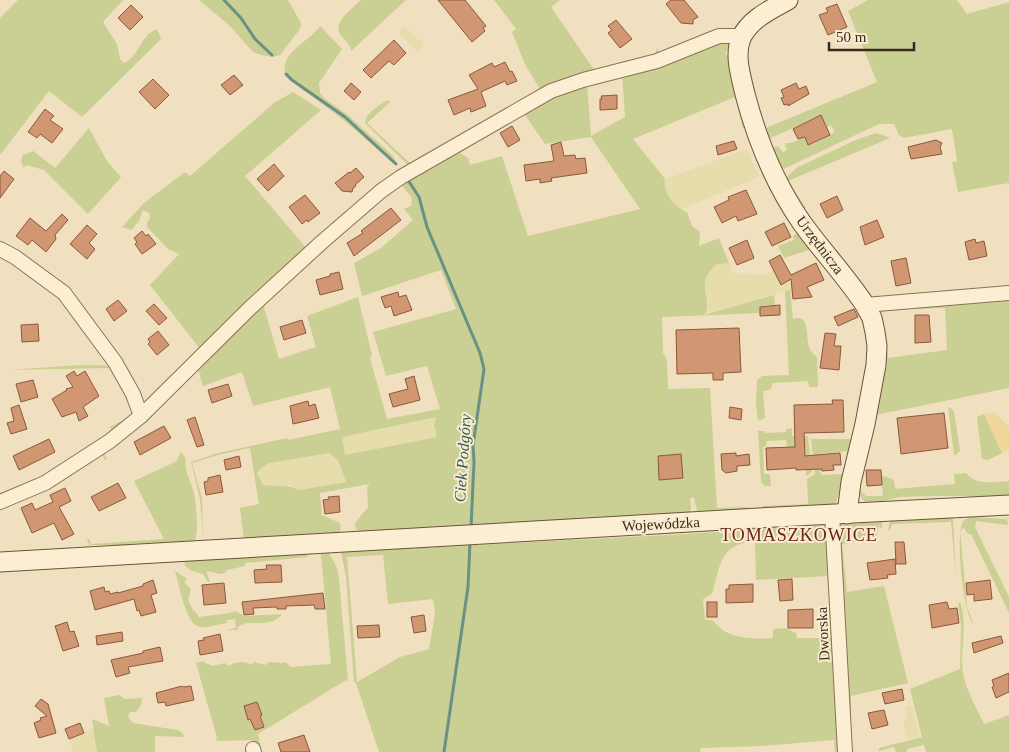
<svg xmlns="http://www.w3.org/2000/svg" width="1009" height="752" viewBox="0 0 1009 752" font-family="Georgia,serif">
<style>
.farmland{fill:#e7dcac}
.green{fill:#cacf93;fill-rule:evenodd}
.sand{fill:#efd69a}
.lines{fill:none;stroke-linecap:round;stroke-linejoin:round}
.stream{stroke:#699186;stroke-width:3}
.building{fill:#d19773;stroke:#8b583b}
.street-casing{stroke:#8b7156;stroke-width:16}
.secondary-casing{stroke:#6c523a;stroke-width:21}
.street{stroke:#fbeed3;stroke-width:14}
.secondary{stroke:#fbeed3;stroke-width:19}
.labels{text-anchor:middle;stroke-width:4;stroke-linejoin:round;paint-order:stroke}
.street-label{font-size:15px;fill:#39291c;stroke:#f8ebcf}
.water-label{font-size:16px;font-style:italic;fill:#2a5a55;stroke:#f8ebcf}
.quarter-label{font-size:18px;letter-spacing:1px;fill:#692718;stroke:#f8ebcf}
</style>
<rect width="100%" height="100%" fill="#f1e0bf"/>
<g class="farmland">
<path d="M405 26 424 45 417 52 398 32Z"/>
<path d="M747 149 759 177 679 210 666 193 664 183 665 179Z"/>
<path d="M780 255 790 274 793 273 800 289 808 287 814 297 791 300 790 290 703 315 708 304 705 282 709 272 715 265 729 263 733 273 764 275 774 270 769 261Z"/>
<path d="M436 417 434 425 437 437 345 455 341 437Z"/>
<path d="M329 452 338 460 346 482 299 490 290 485 274 487 263 485 259 478 257 474 260 469 269 463Z"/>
<path d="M912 706 920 737 907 739 903 720 908 718 905 708Z"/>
<path d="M94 728 97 752H73L69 739Z"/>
</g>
<g class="green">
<path d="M18 0H123L103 22 117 44 120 59 124 63C139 57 141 34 157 29L161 39 82 117 49 91 0 155V18Z"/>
<path d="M199 0H288L301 23 300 29 280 55 273 57 261 55 253 52 231 27Z"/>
<path d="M361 0H406L351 51C350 43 345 41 341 35 331 23 353 8 361 0Z"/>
<path d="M494 0H560L551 7 595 71 655 54 658 46V54L654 56 541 91 525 64 512 32 516 29Z"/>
<path d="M868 0H957L967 14 1009 2V183L958 192 952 162 957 161 952 129 904 138 899 135 894 124H879L781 170 771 148 778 146 783 152 787 150 785 143H791L805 137 808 144 815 143 835 132 831 125 827 127 821 116 768 139 760 113H761L766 128 877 82 848 11Z"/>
<path d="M320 26 342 49 319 83 320 93 324 98 349 116 392 155 397 163 395 165 345 121 287 78C275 54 310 42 320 26Z"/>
<path d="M714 41H730L732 48 726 51V55L731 56 745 127 743 129 735 97 633 139 665 179C662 192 675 208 687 212L692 226 700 232 699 246 719 238 729 263 715 265C711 270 705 276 705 283 704 294 711 305 704 315L774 295 775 305 760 306V313L662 317 663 353 667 360 668 389 710 388 717 508 748 507V511L698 515 694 498H690L691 508 689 515 244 540 240 508 259 504 250 448 218 455 192 463 202 498 203 533 205 534 203 535 200 499 191 462 218 453 287 438 288 440 340 429 330 387 253 406 242 372 203 386 198 369 104 453 107 460H105L101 452 260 303 264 307 279 359 316 347 307 316 358 297 372 355 370 358 387 419 440 409 427 366 386 376 373 332 456 309 441 270 362 296 354 263 381 248 413 220 404 209 411 206 412 198 400 183 460 147 466 149 460 153 468 158 470 165 502 156 528 236 640 209 591 137 545 144 523 112V109L587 84 591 136 625 117 622 75ZM436 417 434 425 437 437 345 455 342 437ZM329 453 338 460 346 482 299 490C288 484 276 487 263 485L257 473 260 469 269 463ZM370 484 367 487 368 507 355 523 356 529 362 532 339 534 341 528 340 523 322 515 320 493Z"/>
<path d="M293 92 321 110 245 176 307 249 144 407 138 393 145 405 201 350 150 285 179 254 168 249 147 227V222L150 219 149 213 143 210 139 221 131 230 122 227 144 203 185 172 190 176 274 103Z"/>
<path d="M388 100 390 102 367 123 412 165 410 167 365 123C366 112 380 105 388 100Z"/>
<path d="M89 128 107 161 121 177 88 214 44 170 27 165 22 168 23 166 21 162 23 154H26L33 151 55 168Z"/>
<path d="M877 133 890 138 788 181 806 208 803 209 785 178 798 167 858 139Z"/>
<path d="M798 233 813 248 811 251 809 250 784 258 778 246 794 240 793 236Z"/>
<path d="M790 290 793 319C812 312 804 341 811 351 812 352 815 356 817 357L818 387H809L808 381 773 383 770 390 763 391 765 418 758 421 756 404 757 380 762 376 789 375 785 292Z"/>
<path d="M998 297H1003L1009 301V388L875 415 887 365 885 337 886 336 888 358 947 350 945 308 879 310 881 315 879 316 877 311 879 307Z"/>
<path d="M89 365C96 366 107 364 113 368 120 372 136 409 133 417 130 423 121 429 116 433H112L110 427 132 415C132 402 120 376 110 368L8 370 65 366Z"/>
<path d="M948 407 951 408 954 412 960 450 956 455H954Z"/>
<path d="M984 414 1002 453 988 460 982 459 977 417Z"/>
<path d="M792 428V436H808L812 472 806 476 805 447 787 448 786 440 767 441 766 446 763 447 764 474H770L771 486H765L761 482 758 431H765L766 433 786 432V429Z"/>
<path d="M811 439H852L849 451 819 454 821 475 844 474 836 503 829 506 762 509V506L808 504 807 479 815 474Z"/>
<path d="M181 452 186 459C184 470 190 479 193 489 196 502 199 528 195 540 184 546 172 544 160 543 144 542 127 544 111 547V545H89L87 539H89L91 544 164 539 134 481 177 461V459Z"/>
<path d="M966 473C977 486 993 482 1009 481V495C973 497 936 495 900 497 890 498 876 506 866 502 861 499 859 494 859 489L866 496H883L881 475 894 480 895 489 955 484 954 474Z"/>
<path d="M970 517 1007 519 1008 525 976 521 975 527 1009 597V613L971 534H968L964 528 960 530 967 607 974 625C963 613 956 541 962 524 963 520 966 519 970 517Z"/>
<path d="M953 518 956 576 951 522 892 524 890 530H888L890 521Z"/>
<path d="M882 522V529L879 526 876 537 870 533 855 542 842 544 847 592 884 586 908 683 851 696V741L839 524Z"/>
<path d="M822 525 829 529 830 539 826 541 827 551H831L829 576 756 580 755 541C719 545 721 564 712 594L703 599 705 620H712C716 623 720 629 724 631 739 639 757 639 773 638V631L774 629 786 628 796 633 797 638H830L829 585 841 752H835L834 740 763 746 701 748 700 752H379L356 683 354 682 346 577 341 552 687 534ZM383 555 388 604 433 599 435 613 429 649 400 657 357 682 347 557Z"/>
<path d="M306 553 308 557 245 563V566L227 570 225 573 221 574 206 571 210 582H208L203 574C194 571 185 571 184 560Z"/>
<path d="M329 553 337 568 339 579 348 681 346 680 258 734 262 752H256L252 740 215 741 217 738 196 663 202 661 212 666 225 663 228 666C236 662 244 660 251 665L254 662 265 665 269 662 282 663 285 662 291 667 331 664 321 554Z"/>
<path d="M175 571 186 578 185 583 191 589 188 600 193 610 195 611 199 617 230 613 235 611 244 616 283 614 274 621 264 623H247L239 626 237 630H226L236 628 235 619 227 620V623C218 624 208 628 200 627 186 626 179 584 175 571Z"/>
<path d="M960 602C968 623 960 650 963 673 965 688 977 709 984 724L1009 715V752H926L924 745 907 749V752H896L894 747 879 751V748L922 737 910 689 960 669 961 625 958 604Z"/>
<path d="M119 695 125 699 142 698 141 705 136 712H130L128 717 133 723 177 730 181 732 185 737 155 736V752H97L92 719 109 726 104 698Z"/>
</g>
<path class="sand" d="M994 412 1009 427V450L1002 453 984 414Z"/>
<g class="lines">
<g class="stream">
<path d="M224 0 241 18 255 39 272 55"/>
<path d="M286 74 292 80 345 117 396 164"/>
<path d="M408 180 419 197 427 227 480 353 484 369 473 445 474 462 471 528"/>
<path d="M444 752 468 587 470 542"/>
</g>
</g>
<g class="building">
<path d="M438 0H465L486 26 483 28 485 31 472 42Z"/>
<path d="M671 0H684L698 17 693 20V24L681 23 666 4Z"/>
<path d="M837 4 847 27 828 35 819 15 828 12 826 8Z"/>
<path d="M131 5 143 17 130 30 118 18Z"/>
<path d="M616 20 632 39 620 48 608 33 612 30 608 26Z"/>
<path d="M394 40 406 53 394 65 389 61 371 78 363 70Z"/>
<path d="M505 62 510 72 512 71 517 81 507 85 505 81 481 92 486 106 471 112 470 108 454 115 448 100 478 89 469 75 492 63 494 67Z"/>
<path d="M234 75 243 85 230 95 221 85Z"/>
<path d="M153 79 169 95 155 109 139 92Z"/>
<path d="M351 83 361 92 354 100 344 91Z"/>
<path d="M796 83 799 89 806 86 809 94 788 106V104L784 105 781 98 784 97 781 90Z"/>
<path d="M617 95V109L600 110V99H602L601 96Z"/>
<path d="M45 109 54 116 50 120 63 129 52 143 40 134 37 138 28 132Z"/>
<path d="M821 115 830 135 808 145 805 137 798 139 793 129Z"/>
<path d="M512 126 520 140 508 147 500 133Z"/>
<path d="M936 140 942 143 940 147 942 154 911 159 908 147Z"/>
<path d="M734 141 737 149 718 155 716 146Z"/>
<path d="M561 142 564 156 575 155 576 159 585 158 587 173 551 178 552 181 540 183V179L526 181 524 165 554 161 551 145Z"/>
<path d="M274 164 284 176 268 191 257 179Z"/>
<path d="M356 168 364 177 355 185 356 186 353 188 352 192 342 191 335 183 349 172 350 173Z"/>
<path d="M4 171 14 179 0 198V176Z"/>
<path d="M746 190 757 214 738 221 736 216 722 223 714 207 729 200 728 197Z"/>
<path d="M305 195 320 213 308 222 307 220 302 224 289 207Z"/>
<path d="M837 196 843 210 827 218 820 204Z"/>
<path d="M391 208 401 220 354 256 347 243 363 233 361 231Z"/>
<path d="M62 214 68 220 55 235 56 239 46 252 32 240 28 245 16 236 30 218 46 231Z"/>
<path d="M877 220 884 237 865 245 860 227Z"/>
<path d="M784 223 791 237 772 246 765 232Z"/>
<path d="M87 225 97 234 89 243 95 249 87 259 70 244Z"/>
<path d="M142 231 146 236 148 234 156 244 142 254 135 244 137 242 134 238Z"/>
<path d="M975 239 976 243 984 241 987 256 969 260 965 242Z"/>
<path d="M747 240 754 258 737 265 729 248Z"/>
<path d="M780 255 791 275 816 263 824 280 807 287 812 297 793 299 791 279 781 285 769 261Z"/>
<path d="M906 258 911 283 896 286 891 261Z"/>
<path d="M339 272 343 289 320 295 316 280 330 276V274Z"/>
<path d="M398 292 399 297 406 295 412 310 394 316 391 306 385 308 381 297Z"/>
<path d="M118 300 127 311 114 321 106 309Z"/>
<path d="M154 304 167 318 159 325 146 311Z"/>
<path d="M780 305V315L760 316V307Z"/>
<path d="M854 309 858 317 838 326 834 317Z"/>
<path d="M915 315H929L931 342 915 343Z"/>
<path d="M302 320 306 333 284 340 280 327Z"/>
<path d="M38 324 39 341 22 342 21 325Z"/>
<path d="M739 328 741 372 723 373V380H713V373L677 374 676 330Z"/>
<path d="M158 331 169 345 157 355 148 344 150 342 148 339Z"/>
<path d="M825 333 836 334 834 346H841L839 370 820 368Z"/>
<path d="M74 371 77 376 85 371 99 396 83 407 88 416 79 421 76 412 62 417 52 399 67 390 66 389 73 387 66 376Z"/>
<path d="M414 376 420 400 393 407 389 394 408 389 405 379Z"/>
<path d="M33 380 38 397 21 402 16 384Z"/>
<path d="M228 384 232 396 212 403 208 390Z"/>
<path d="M832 400H843L844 432 804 433 805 456 840 453 841 465H833L834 470 822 471V469L796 470V468L767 470 766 448 795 447 794 405 833 404Z"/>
<path d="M308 401 309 406 315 404 319 418 293 424 290 406Z"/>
<path d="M19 405 27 429 11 434 7 423 14 421 11 408Z"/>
<path d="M730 407 742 409 741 420 729 418Z"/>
<path d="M944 413 948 448 901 454 897 418Z"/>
<path d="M195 417 204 445 197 447 187 420Z"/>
<path d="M164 426 171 438 140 455 134 442Z"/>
<path d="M49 439 55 452 19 470 13 456Z"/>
<path d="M736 453V456L749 454 750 465 737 466V471L726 473 722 470 721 454Z"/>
<path d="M681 454 683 478 659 480 658 456Z"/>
<path d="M239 456 241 467 226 470 224 460Z"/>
<path d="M866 470H881L882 485 867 486Z"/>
<path d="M220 475 223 492 206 495 204 482 208 481V478Z"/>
<path d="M118 483 126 498 99 511 91 497Z"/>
<path d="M65 488 71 501 59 507 74 534 62 540 54 523 32 533 21 508 32 503 35 510 53 502 50 495Z"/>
<path d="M339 496 340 512 325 514 323 500 329 499 328 497Z"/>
<path d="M895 542H904L906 564H896Z"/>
<path d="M895 559 896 574 887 575 888 578 870 580 867 563Z"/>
<path d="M266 565H281L282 582 255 583 254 570 267 569Z"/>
<path d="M792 579 793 600 780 601 778 580Z"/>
<path d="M153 580 157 593 151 595 156 612 141 616 139 610 137 611 134 599 95 610 90 591 104 587 105 592 109 591 110 594 118 592V593L143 586V584Z"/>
<path d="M990 580 992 599 974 601V594L967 595 966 583Z"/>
<path d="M224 583 226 603 204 605 202 585Z"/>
<path d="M753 584V602L726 603V589H729V585Z"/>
<path d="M323 593 325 609H315L314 605 286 606V609H277V607L253 608 254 614 244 615 243 608 242 602Z"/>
<rect x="707" y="602" width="10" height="15"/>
<path d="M947 602 949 609 957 608 959 623 932 628 929 605Z"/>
<path d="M813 609V628H788V610Z"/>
<path d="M424 615 426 631 414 633 411 617Z"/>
<path d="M67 622 70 632 74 631 79 646 63 651 55 626Z"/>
<path d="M379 625 380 637 358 638 357 626Z"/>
<path d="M122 632 123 641 97 645 96 636Z"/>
<path d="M220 634 223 651 200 655 198 641 204 640 203 638Z"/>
<path d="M1001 636 1003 643 974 653 972 643Z"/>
<path d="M160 647 163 661 128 667 130 673 116 677 111 660 143 653V651Z"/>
<path d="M1009 673V692L996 698 992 687 994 686 992 680Z"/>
<path d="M182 686 183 687 191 686 194 700 166 706 165 702 158 703 156 693Z"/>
<path d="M902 689 904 700 885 704 882 693Z"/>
<path d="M41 699 48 704 56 733 39 738 34 723 41 720 40 718 47 716 35 706Z"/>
<path d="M257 702 262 715 260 716 264 727 255 730 250 719 248 720 244 706Z"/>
<path d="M884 710 888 725 872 729 868 713Z"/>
<path d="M80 723 84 733 69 739 65 729Z"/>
<path d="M304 735 310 752H281L278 743Z"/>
</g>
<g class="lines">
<g class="street-casing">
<g id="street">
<path d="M0 249 15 257 64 293 115 362 133 394 141 416"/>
<path d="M865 305 1009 293"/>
<path d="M0 502 45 483 110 441 141 416 250 308 322 242 381 191 401 177 551 91 583 80 657 61 719 36H735L741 39"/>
<path d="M832 514 845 752"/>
<path d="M253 749 254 752"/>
</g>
</g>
<g class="secondary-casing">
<g id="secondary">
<path d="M788 0C770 10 750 19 741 38 734 56 741 76 745 94 757 140 775 184 802 223 822 251 846 276 865 305L872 318 875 332 877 346 876 365 865 424 851 482 847 514"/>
<path d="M0 562 759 518 1009 505"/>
</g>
</g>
<use href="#street" class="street"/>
<use href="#secondary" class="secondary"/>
</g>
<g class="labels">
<g class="street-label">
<text transform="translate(820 245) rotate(53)" y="5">Urzędnicza</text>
<text transform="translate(661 524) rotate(-3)" y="5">Wojewódzka</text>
<text transform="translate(823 634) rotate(-93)" y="5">Dworska</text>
</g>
<g class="water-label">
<text transform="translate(462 458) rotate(-86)" y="6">Ciek Podgóry</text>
</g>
<g class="quarter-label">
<text x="799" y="541">TOMASZKOWICE</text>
</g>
</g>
<path d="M829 42v8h85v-8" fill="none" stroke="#39291c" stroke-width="2.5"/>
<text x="836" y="42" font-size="15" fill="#39291c" stroke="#f8ebcf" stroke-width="4" paint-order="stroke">50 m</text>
</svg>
